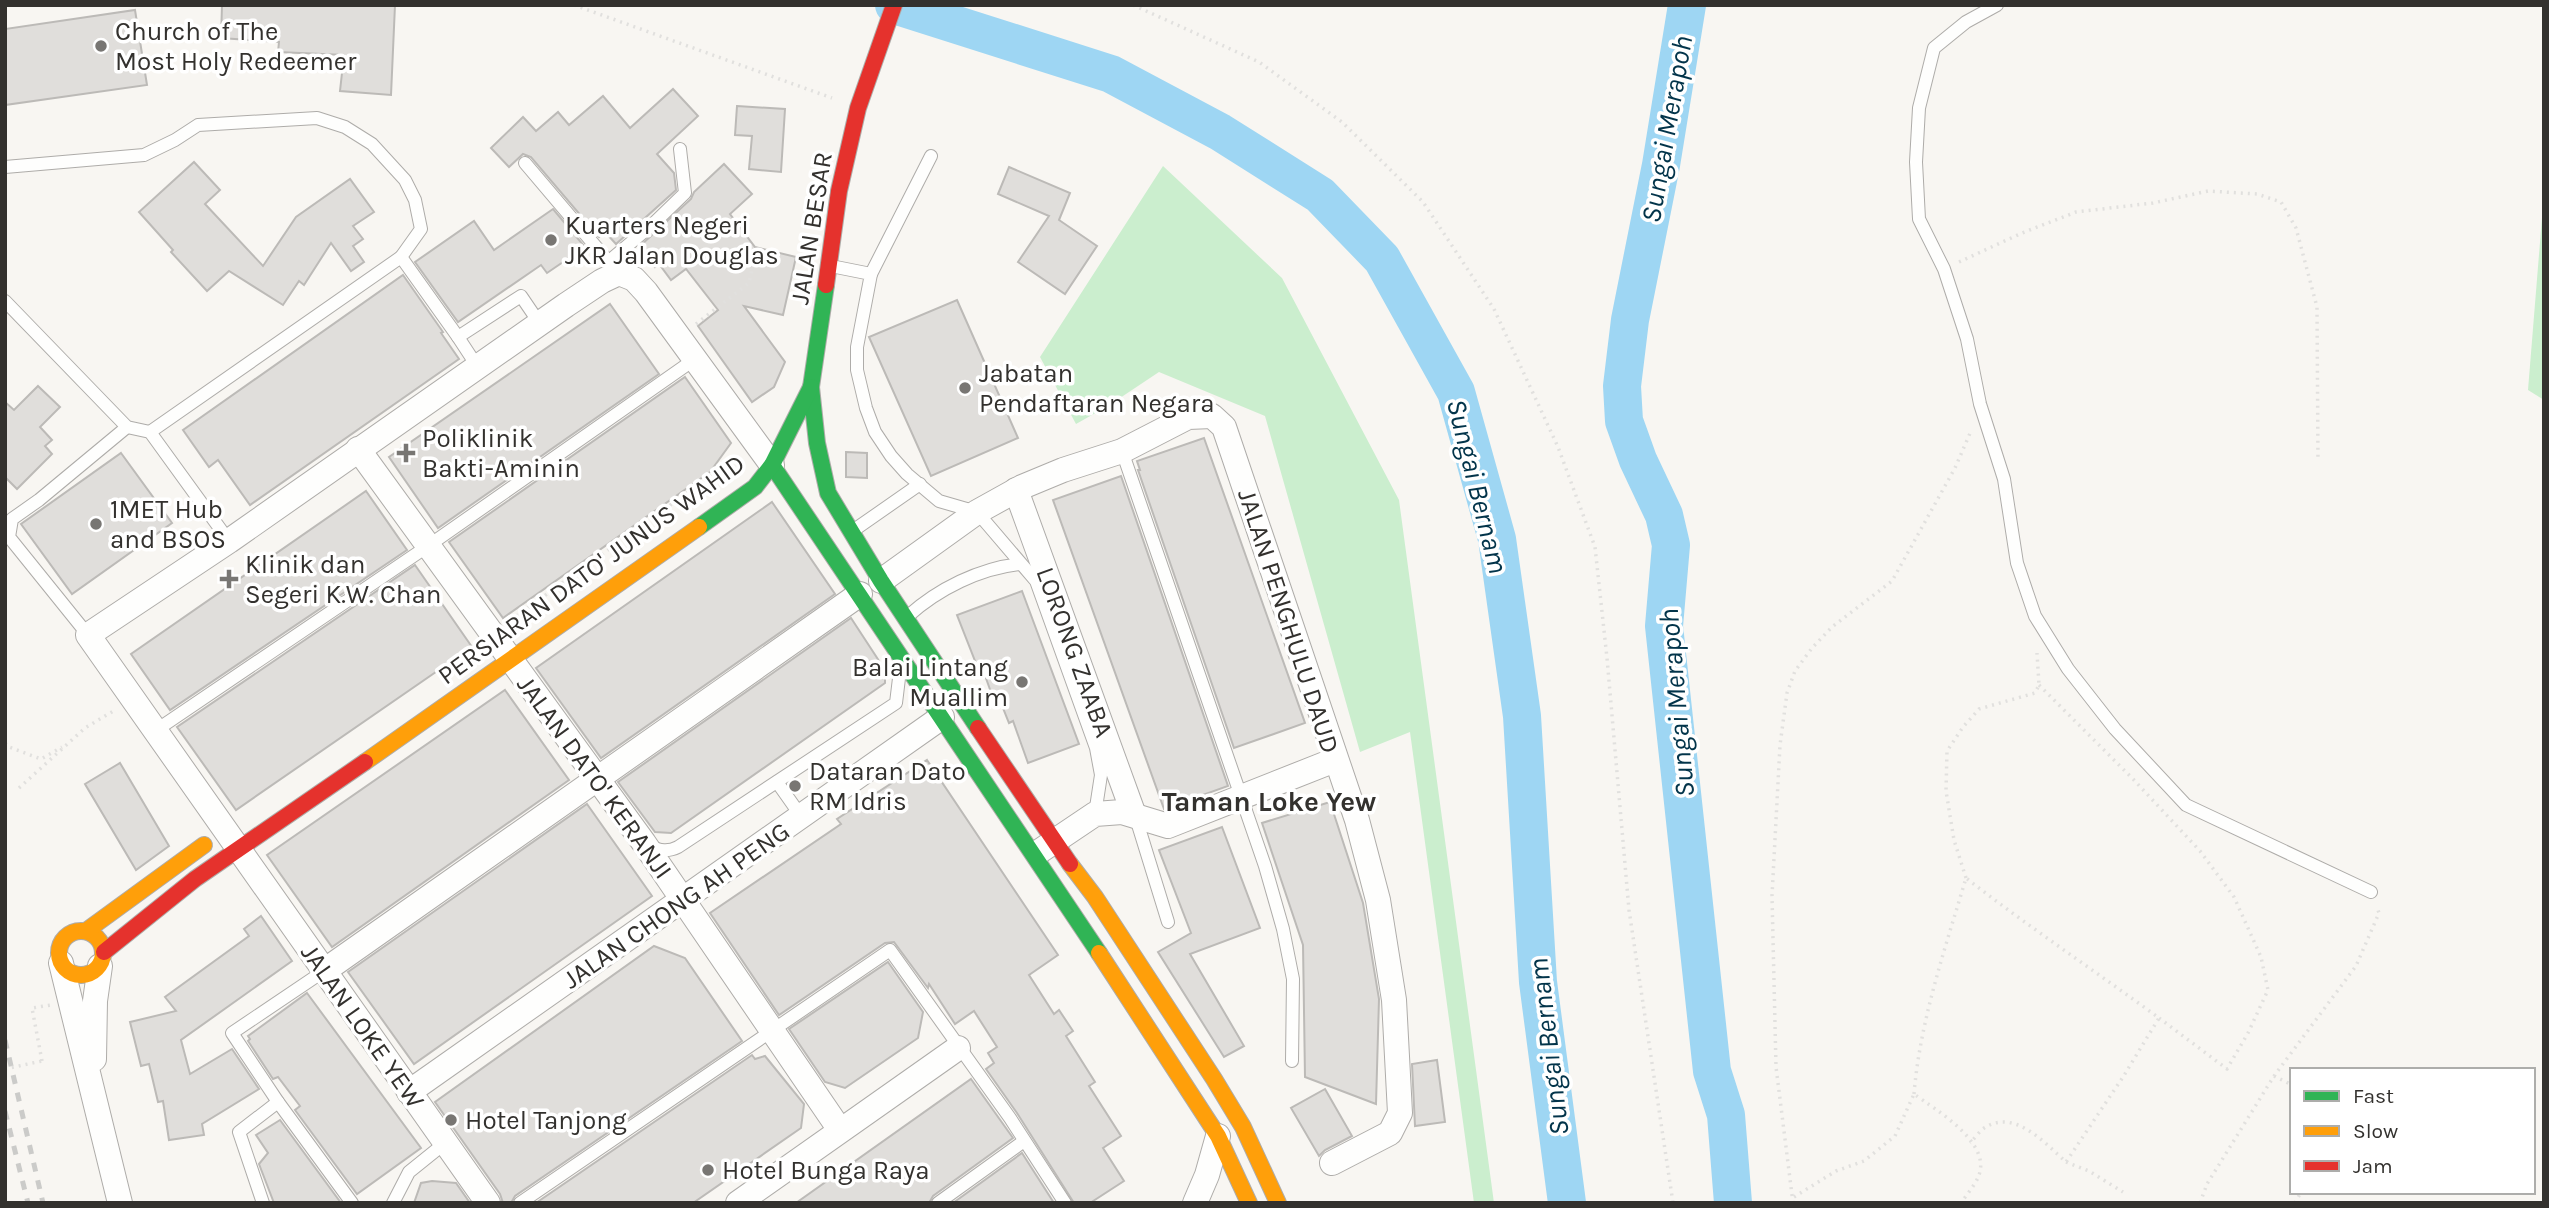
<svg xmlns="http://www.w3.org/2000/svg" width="2549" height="1208" viewBox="0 0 2549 1208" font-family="Karla,sans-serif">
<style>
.green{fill:#cbeece}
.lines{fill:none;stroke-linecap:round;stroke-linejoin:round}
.river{stroke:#9ed6f3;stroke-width:38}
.building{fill:#e0dedb;stroke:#bcbab7;stroke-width:2}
.lane-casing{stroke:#aeaca9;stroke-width:14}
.street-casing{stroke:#aeaca9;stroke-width:26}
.fast-casing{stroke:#aeaca9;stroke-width:18}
.slow-casing{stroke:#aeaca9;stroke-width:18}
.jam-casing{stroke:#aeaca9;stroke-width:18}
.path{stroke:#e1e0de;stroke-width:3.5;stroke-dasharray:2 5;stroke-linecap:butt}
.lane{stroke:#fefefd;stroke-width:12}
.street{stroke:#fefefd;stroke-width:24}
.fast{stroke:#30b455;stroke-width:16}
.slow{stroke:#ff9f0a;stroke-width:16}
.jam{stroke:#e5322d;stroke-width:16}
.rail{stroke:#cbcbc9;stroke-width:5;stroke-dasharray:9 9;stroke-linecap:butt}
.path-bridge{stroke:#e1e0de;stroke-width:3.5;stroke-dasharray:2 5;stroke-linecap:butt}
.poi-dot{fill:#787673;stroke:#fff;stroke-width:2.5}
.labels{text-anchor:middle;stroke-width:7;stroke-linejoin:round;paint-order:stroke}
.poi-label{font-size:26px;fill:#33312e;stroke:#fff;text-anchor:start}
.street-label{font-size:26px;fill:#33312e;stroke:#fff}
.water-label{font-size:28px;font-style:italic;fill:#02344a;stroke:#fff}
.neighbourhood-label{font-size:28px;font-weight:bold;fill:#33312e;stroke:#fff}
</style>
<rect width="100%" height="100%" fill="#f8f6f2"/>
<g class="green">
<path d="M1163 166 1282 278 1399 500 1494 1203H1474L1410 732 1360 752 1265 416 1159 372 1108 406 1076 424 1040 357Z"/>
<path d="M2544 193V400L2528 390Z"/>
</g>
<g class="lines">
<g class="river">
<path d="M894 5 1111 74 1220 132 1320 195 1382 259 1456 392 1497 539 1522 716 1538 982 1567 1203"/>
<path d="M1687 5 1661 165 1630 320 1622 386 1624 421 1638 460 1664 515 1671 545 1664 626 1712 1071 1726 1115 1733 1203"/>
</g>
</g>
<g class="building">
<path d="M222 5H395L391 95 340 91 344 55 278 52 279 42 221 38Z"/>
<path d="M135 10 147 85 5 105V29Z"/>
<path d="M673 89 698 116 657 154 674 173 676 190 616 244 605 232 599 237 531 157 523 154 509 167 491 148 523 117 536 131 558 112 569 125 603 96 630 128Z"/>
<path d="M737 106 785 109 781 172 749 169 752 136 735 135Z"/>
<path d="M194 162 220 190 205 204 263 266 296 217 350 179 374 212 353 226 363 239 353 246 364 262 351 271 331 243 304 285 299 281 283 305 229 271 207 291 171 252 173 250 139 212Z"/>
<path d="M724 164 752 194 730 214 755 247 796 257 783 315 744 306 785 362 774 387 752 402 698 326 718 310 686 269 671 280 659 264 655 267 640 246 691 199 694 192Z"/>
<path d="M1009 167 1070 193 1059 220 1097 246 1065 294 1018 262 1049 216 998 194Z"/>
<path d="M553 209 585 247 547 273 541 265 458 322 415 262 474 221 494 250Z"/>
<path d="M403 275 443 332 441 333 459 359 250 505 218 460 209 467 183 430Z"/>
<path d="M957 300 1018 438 931 476 869 337Z"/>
<path d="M610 304 659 374 438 528 389 457Z"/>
<path d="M685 377 731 443 710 472 503 618 449 542Z"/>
<path d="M38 386 60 407 40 427 52 440 45 446 52 454 17 489 5 477V402L14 410Z"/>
<path d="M1204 438 1305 723 1234 748 1138 470H1140L1137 461Z"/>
<path d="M846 452 867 453V478L846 477Z"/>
<path d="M121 453 172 523 72 594 21 524Z"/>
<path d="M1121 476 1228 786 1164 809 1053 500Z"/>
<path d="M366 491 407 550 170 710 131 654Z"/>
<path d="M772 502 835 594 601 758 536 668Z"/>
<path d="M415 565 472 647 236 810 177 727Z"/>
<path d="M1022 591 1079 744 1028 763 1013 721 1009 723 997 693 992 695 983 670 979 671 957 615Z"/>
<path d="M851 618 885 670V683L671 833 655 832 618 782Z"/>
<path d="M505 690 569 780 332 947 267 855Z"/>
<path d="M927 760 1058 955 1029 975 1054 1014 1059 1010 1073 1031 1066 1036 1095 1082 1089 1086 1121 1136 1103 1148 1124 1181 1090 1203H1074L1017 1113 986 1069 994 1063 988 1053 997 1047 974 1011 955 1024 929 984 928 988 894 942 885 943 779 1015 710 913 841 824 837 819Z"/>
<path d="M120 763 169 846 136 870 85 784Z"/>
<path d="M1330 802 1363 903 1379 999 1376 1104 1305 1077 1303 945 1262 823Z"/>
<path d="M587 804 652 896 414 1064 348 972Z"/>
<path d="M1222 827 1260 928 1190 954 1244 1046 1224 1057 1158 952 1191 933 1159 850Z"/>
<path d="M261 916 292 961 181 1040 190 1074 232 1049 259 1089 202 1124 204 1135 169 1140 163 1101 158 1102 149 1064 141 1066 130 1022 176 1011 165 997 249 936 244 929Z"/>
<path d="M654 946 685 958 742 1041 515 1196 511 1203H503L500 1194 435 1102Z"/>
<path d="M888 962 923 1012 918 1038 845 1088 825 1082 789 1029Z"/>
<path d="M307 993 421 1148 357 1194 295 1110 300 1106 278 1077 273 1079 248 1041 250 1039 248 1036Z"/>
<path d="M752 1055 755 1059 765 1056 804 1104 801 1128 693 1203H536Z"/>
<path d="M1437 1060 1445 1122 1415 1126 1412 1064Z"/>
<path d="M971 1079 1013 1138 933 1196 929 1203H796Z"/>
<path d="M1325 1089 1352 1136 1325 1150 1319 1156 1291 1108Z"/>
<path d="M280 1120 341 1203H274L259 1164 268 1153 256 1135Z"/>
<path d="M1022 1153 1054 1203H953Z"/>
<path d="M432 1181 456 1183 470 1203H414L421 1183Z"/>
</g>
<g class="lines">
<g class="lane-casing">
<g id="lane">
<path d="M1997 5 1966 22 1934 48 1919 108 1916 162 1919 219 1944 269 1967 339 1980 404 2004 479 2017 563 2035 616 2068 669 2115 729 2186 805 2371 892"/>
<path d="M525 163 614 268"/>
<path d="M5 167 144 155 175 140 198 125 317 118 345 127 372 144 405 180 415 200 421 229 401 257"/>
<path d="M608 262 653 224 685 193 680 149"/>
<path d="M831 266 871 274 857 347V370L866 408 875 432 891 456 907 474 939 501 977 512 1036 581 1096 748 1101 775 1095 814"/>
<path d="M871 274 931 156"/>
<path d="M5 301 127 427 150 432 229 541"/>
<path d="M477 366 458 337 521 296 540 324"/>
<path d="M150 432 401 257 458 337"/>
<path d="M1122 451 1265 866 1283 929 1293 979 1292 1061"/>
<path d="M854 530 920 484"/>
<path d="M908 616C938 589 980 568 1020 564"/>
<path d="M88 635 9 537 12 519 39 500 127 427"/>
<path d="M155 731 428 546 695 359"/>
<path d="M777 782 801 816"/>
<path d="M1135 815 1168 922"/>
<path d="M650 846C660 851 668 852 678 847L896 703 900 670"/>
<path d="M324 971 232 1033 278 1102 352 1203"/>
<path d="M263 1203 239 1132 278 1102"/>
<path d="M393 1203 409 1172 445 1143"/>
<path d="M520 1203 890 950 1010 1118 1065 1203"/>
<path d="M938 1203 1024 1141"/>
</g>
</g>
<g class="street-casing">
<g id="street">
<path d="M358 449 644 843 840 1130"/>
<path d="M1016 490 1134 815"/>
<path d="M881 581 977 512 1022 487 1063 470 1122 451 1188 417 1212 416 1224 427 1357 820 1378 900 1394 1000 1400 1113 1390 1133 1332 1163"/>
<path d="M1040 851 1095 814 1122 812 1168 826 1335 760"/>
<path d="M61 963 120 1203"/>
<path d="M324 971 860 594"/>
<path d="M94 1059 95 1001 100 966"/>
<path d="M409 1092 942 717"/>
<path d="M488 1203 88 635 229 541 566 305 602 281 619 273 634 279 646 292 772 465"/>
<path d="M738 1203 958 1048"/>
<path d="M1195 1203 1207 1175 1218 1136"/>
</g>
</g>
<g class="fast-casing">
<g id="fast">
<path d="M826 285 811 387 817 443 828 493 881 581 978 728"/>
<path d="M772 465 1099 953"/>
<path d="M699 527 755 487 772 465 811 387"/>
</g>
</g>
<g class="slow-casing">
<g id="slow">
<path d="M365 762 699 527"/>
<path d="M1070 864 1095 897 1214 1079 1243 1127 1278 1203"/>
<circle cx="81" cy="953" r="22"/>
<path d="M86 931 204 845"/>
<path d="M1099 953 1218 1136 1249 1203"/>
</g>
</g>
<g class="jam-casing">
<g id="jam">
<path d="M826 285 839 191 858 108 894 5"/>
<path d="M978 728 1070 864"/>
<path d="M104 952 195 879 365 762"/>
</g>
</g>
<g class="path">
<path d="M574 5 832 98"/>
<path d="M1133 5 1259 62 1342 122 1423 202 1494 309 1558 447 1595 547 1607 658 1629 910 1673 1203"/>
<path d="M1959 262 2022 233 2076 212 2153 203 2208 191 2257 194 2281 202 2296 228 2317 307 2318 461"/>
<path d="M696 324 749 283 754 261"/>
<path d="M511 620 737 457"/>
<path d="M2039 685 2133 779 2200 851 2234 897 2261 957 2268 990 2248 1033 2227 1069 2159 1018"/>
<path d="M5 743 9 747 41 759 62 747"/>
<path d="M19 788 85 728 115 710"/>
<path d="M1966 878 1954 840 1946 791 1947 751 1963 727 1979 709 2035 693 2039 685 2037 653"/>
<path d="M42 1061 32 1008 51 1005"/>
<path d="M2274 1076 2292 1085"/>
<path d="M1914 1094C1920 1021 1945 949 1966 878 2029 927 2095 971 2159 1018L2123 1077 2066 1162C2046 1144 2015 1109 1986 1127 1980 1130 1975 1138 1970 1143"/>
<path d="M2066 1162 2089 1171 2123 1192"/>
<path d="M1794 1197 1836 1171 1864 1161 1895 1136 1914 1094C1936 1110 1991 1142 1979 1175 1976 1184 1967 1194 1961 1203"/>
<path d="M1793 1203 1776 1067 1772 896 1780 745 1787 693 1795 671 1812 648 1832 627 1892 581 1955 468 1971 431"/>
<path d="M2200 1203 2207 1184 2274 1076 2356 966 2379 913 2377 907"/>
<path d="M2295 1203 2301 1192"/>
</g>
<use href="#lane" class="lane"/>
<use href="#street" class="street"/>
<use href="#fast" class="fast"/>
<use href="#slow" class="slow"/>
<use href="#jam" class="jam"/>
<g class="rail">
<path d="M5 1040 43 1203"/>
<path d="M5 1111 28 1203"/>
</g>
<path class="path-bridge" d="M5 1069 42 1061"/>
</g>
<g class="poi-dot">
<circle cx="101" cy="46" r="7"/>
<circle cx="551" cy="240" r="7"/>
<circle cx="965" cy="388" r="7"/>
<path d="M402.5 442.5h7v7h7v7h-7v7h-7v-7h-7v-7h7z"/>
<circle cx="96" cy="524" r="7"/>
<path d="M225.5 568.5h7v7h7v7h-7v7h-7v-7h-7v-7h7z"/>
<circle cx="1022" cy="682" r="7"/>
<circle cx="795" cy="786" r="7"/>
<circle cx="451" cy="1120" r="7"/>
<circle cx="708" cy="1170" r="7"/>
</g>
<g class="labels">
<g class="poi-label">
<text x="115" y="40">Church of The<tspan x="115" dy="30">Most Holy Redeemer</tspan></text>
<text x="565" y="234">Kuarters Negeri<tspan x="565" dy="30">JKR Jalan Douglas</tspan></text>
<text x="979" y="382">Jabatan<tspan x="979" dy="30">Pendaftaran Negara</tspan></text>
<text x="422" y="447">Poliklinik<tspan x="422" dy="30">Bakti-Aminin</tspan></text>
<text x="110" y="518">1MET Hub<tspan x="110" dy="30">and BSOS</tspan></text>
<text x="245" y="573">Klinik dan<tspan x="245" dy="30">Segeri K.W. Chan</tspan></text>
<text x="1008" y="676" text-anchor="end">Balai Lintang<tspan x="1008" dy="30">Muallim</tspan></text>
<text x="809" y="780">Dataran Dato<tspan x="809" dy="30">RM Idris</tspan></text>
<text x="465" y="1129">Hotel Tanjong</text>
<text x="722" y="1179">Hotel Bunga Raya</text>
</g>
<g class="street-label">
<text transform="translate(811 228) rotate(-81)" y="9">JALAN BESAR</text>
<text transform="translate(591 569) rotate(-36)" y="9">PERSIARAN DATO' JUNUS WAHID</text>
<text transform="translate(1289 621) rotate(72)" y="9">JALAN PENGHULU DAUD</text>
<text transform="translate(1075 652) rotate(70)" y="9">LORONG ZAABA</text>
<text transform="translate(595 777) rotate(54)" y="9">JALAN DATO' KERANJI</text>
<text transform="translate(676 905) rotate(-35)" y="9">JALAN CHONG AH PENG</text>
<text transform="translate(363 1026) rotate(55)" y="9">JALAN LOKE YEW</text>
</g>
<g class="water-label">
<text transform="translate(1666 129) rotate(-80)" y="10">Sungai Merapoh</text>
<text transform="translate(1478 486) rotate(76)" y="10">Sungai Bernam</text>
<text transform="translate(1676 703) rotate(-95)" y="10">Sungai Merapoh</text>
<text transform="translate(1548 1047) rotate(-97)" y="10">Sungai Bernam</text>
</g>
<g class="neighbourhood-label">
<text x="1269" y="811">Taman Loke Yew</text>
</g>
</g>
<rect width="2549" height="1208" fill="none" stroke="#33312e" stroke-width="14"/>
<rect x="2290" y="1068" width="245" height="126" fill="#ffffff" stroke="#adadab" stroke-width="2"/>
<rect x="2304" y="1091" width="35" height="10" fill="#30b455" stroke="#adadab" stroke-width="2"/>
<text x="2353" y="1103" font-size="21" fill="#33312e">Fast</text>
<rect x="2304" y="1126" width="35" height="10" fill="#ff9f0a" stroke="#adadab" stroke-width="2"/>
<text x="2353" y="1138" font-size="21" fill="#33312e">Slow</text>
<rect x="2304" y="1161" width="35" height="10" fill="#e5322d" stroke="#adadab" stroke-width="2"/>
<text x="2353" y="1173" font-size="21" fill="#33312e">Jam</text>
</svg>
